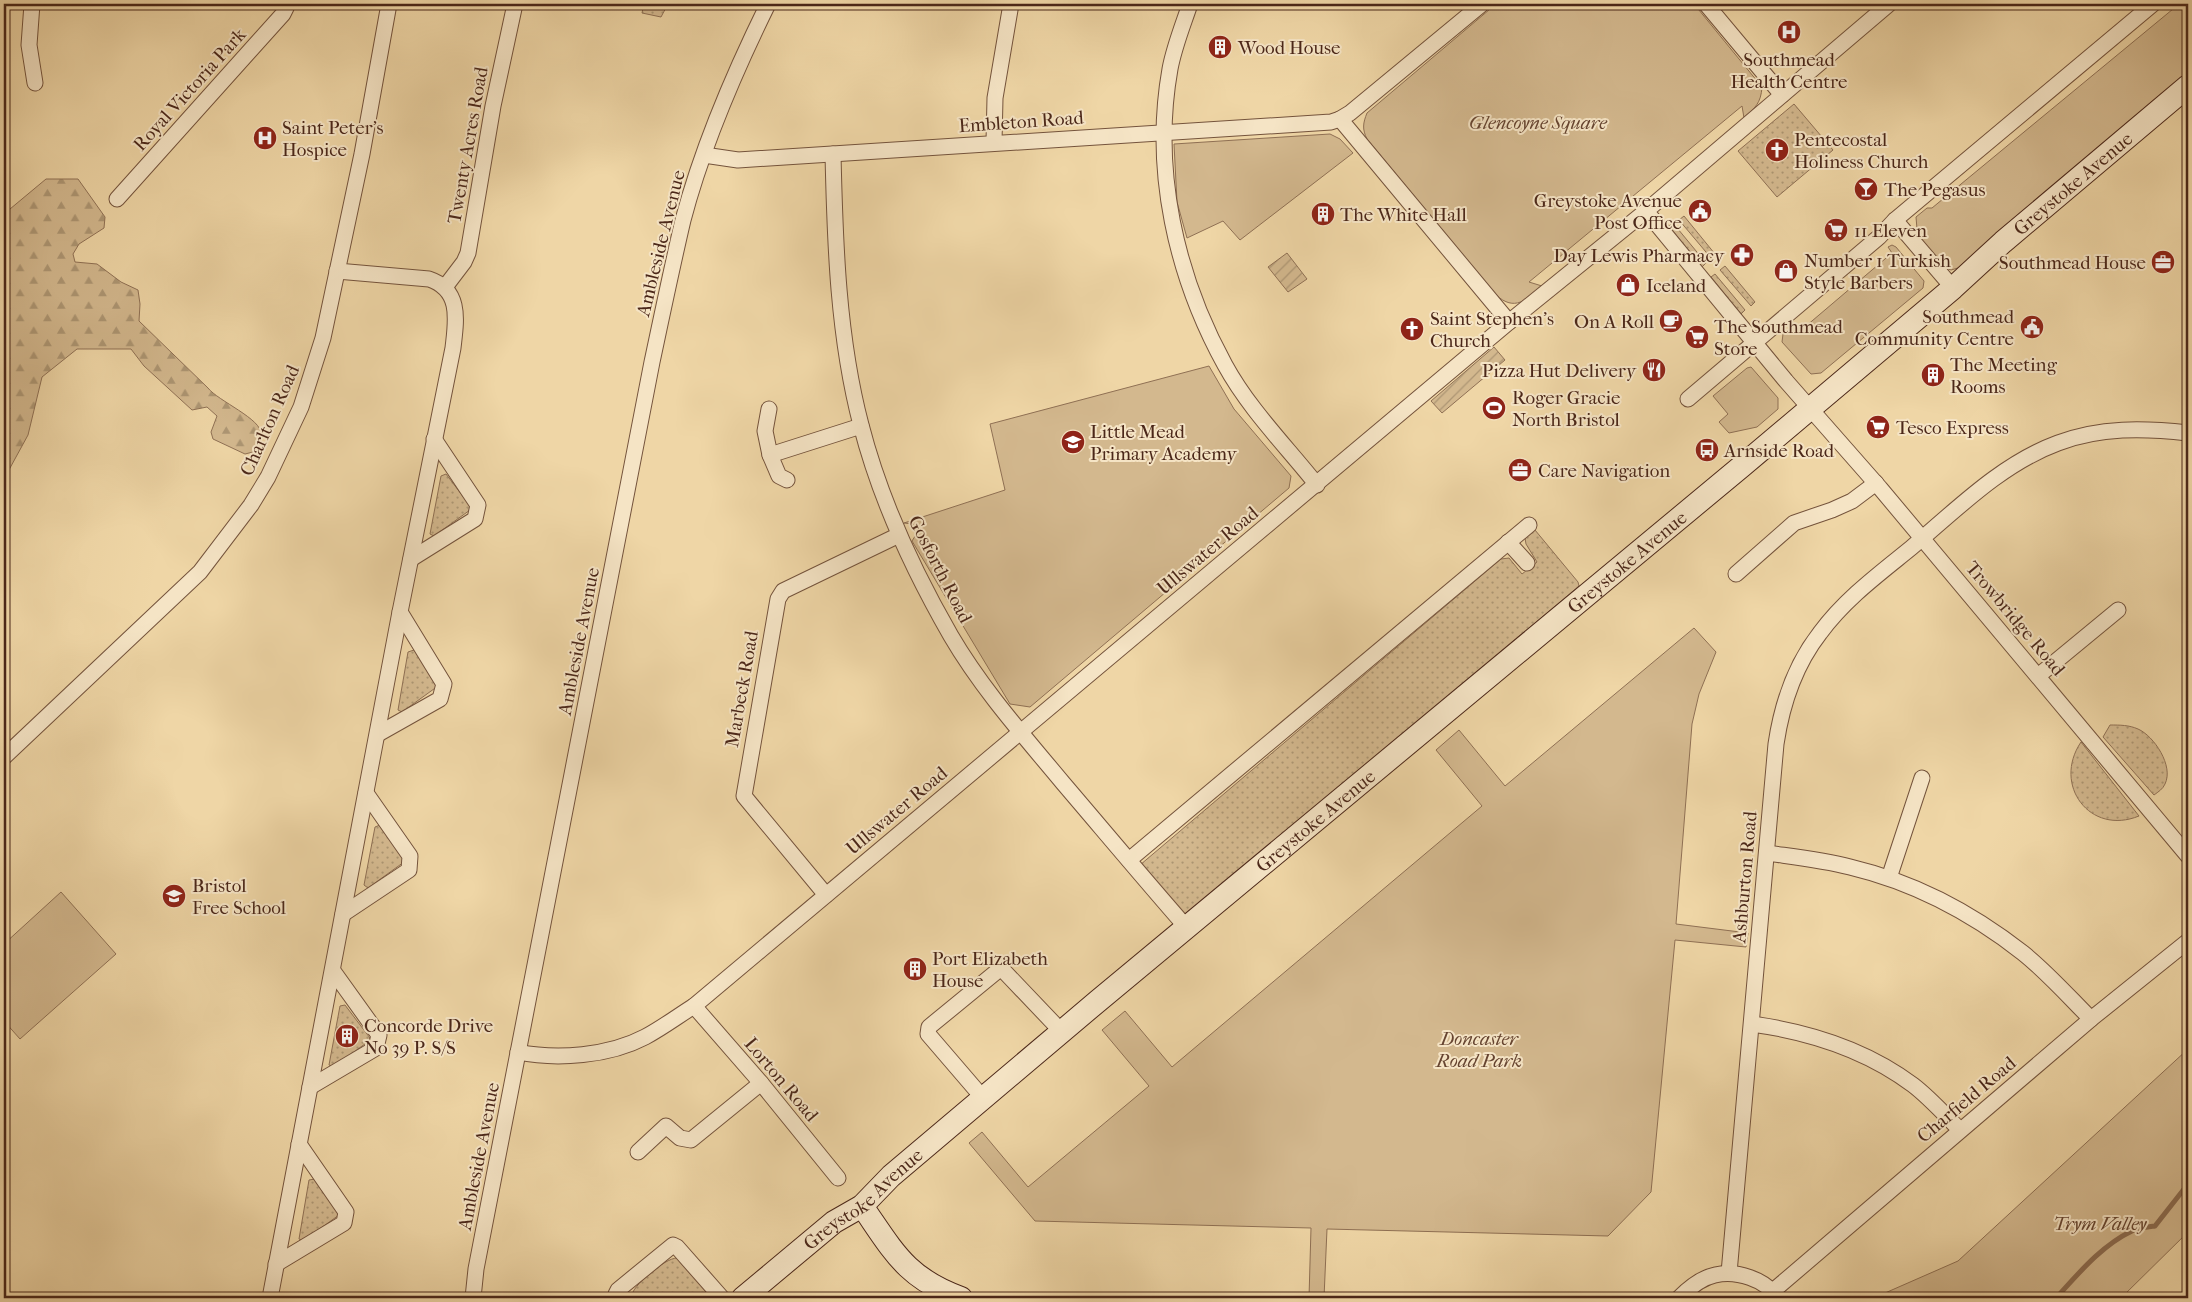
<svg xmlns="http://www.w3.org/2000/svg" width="2192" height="1302" viewBox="0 0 2192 1302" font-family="'IM FELL French Canon',serif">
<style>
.grass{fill:url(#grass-dots);stroke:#8f7054}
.forest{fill:url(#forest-firs);stroke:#8f7054}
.park{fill:#d3b88e;stroke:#8f7054}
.garden{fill:url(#garden-furrows);stroke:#8f7054}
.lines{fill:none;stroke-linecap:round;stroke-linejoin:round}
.stream{stroke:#8c6c51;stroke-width:5}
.street-casing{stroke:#74533c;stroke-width:17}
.secondary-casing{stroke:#4b2719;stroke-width:24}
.street{stroke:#f5e4c5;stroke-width:15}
.secondary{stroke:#f5e4c5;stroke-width:22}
.labels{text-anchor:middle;stroke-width:4;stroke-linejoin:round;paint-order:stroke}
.poi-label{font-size:19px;fill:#4b2719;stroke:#f5e4c5;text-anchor:start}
.street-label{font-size:19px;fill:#4b2719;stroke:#f5e4c5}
.park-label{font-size:19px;font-style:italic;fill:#664430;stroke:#f5e4c5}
</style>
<defs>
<pattern id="grass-dots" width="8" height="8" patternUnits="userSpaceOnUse" patternTransform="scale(1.25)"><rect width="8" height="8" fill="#d3b88e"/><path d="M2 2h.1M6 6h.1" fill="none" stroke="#ad9673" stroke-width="1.8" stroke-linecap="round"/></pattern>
<pattern id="forest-firs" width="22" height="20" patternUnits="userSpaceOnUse" patternTransform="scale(1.25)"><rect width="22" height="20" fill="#d3b88e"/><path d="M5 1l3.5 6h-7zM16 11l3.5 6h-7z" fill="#ad9673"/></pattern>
<pattern id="garden-furrows" width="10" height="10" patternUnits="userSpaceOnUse" patternTransform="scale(1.25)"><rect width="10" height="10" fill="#d3b88e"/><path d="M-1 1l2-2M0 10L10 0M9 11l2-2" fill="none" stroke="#ad9673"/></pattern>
</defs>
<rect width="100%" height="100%" fill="#efd6a6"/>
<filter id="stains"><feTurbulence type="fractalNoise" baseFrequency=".004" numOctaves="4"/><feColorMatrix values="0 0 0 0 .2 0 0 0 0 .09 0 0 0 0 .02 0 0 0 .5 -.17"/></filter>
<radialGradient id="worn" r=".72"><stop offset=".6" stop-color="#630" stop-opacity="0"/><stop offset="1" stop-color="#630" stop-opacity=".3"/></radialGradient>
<g class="grass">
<path d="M644 4H668L661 17 642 13Z"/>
<path d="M1794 104 1833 150 1777 197 1738 151Z"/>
<path d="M1684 216 1715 254 1711 258 1679 220Z"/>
<path d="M1673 223 1706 263 1702 267 1669 226Z"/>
<path d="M1725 266 1755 302 1751 306 1720 270Z"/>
<path d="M1715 274 1745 310 1741 314 1711 277Z"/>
<path d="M446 474 471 507 470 510 434 536 430 534 441 476Z"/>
<path d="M1535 530 1578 582 1579 586 1184 918 1140 865 1501 559 1509 558 1522 574 1537 562 1526 544 1525 538Z"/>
<path d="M414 650 438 683V686L402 712 398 710 408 652Z"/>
<path d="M2110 725C2120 725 2129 725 2138 729 2154 736 2174 766 2165 784 2163 789 2158 792 2154 795L2103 737Z"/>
<path d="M2081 742 2139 816C2090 836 2052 785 2081 742Z"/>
<path d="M380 825 405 858 404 862 368 888 364 885 375 827Z"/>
<path d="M345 1005 370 1038 369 1041 333 1067 329 1065 340 1006Z"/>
<path d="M315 1179 339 1211V1215L303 1241 299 1239 309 1180Z"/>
<path d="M677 1258 682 1260 715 1298H631C631 1286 665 1258 677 1258Z"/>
</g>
<path class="forest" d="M46 179H78L105 217 104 228 79 244 73 254 75 262 97 264 121 282 138 290 140 304 139 321 208 388C218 401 262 419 261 434 261 439 255 446 253 452L245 454 213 439 211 432 217 416 207 407 192 410 144 366 131 349H77L42 377 28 435 4 479V214Z"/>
<g class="park">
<path d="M1496 4H1694L1762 87C1761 103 1755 108 1744 118L1742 106 1529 282 1542 286C1526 300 1515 312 1496 295L1367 139C1362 129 1363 123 1367 113Z"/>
<path d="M2173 4H2188V75L1958 268 1951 270 1946 268 1913 232 1917 229 1916 217 1927 208H1932L2173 9Z"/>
<path d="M1330 134 1340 139 1353 153 1240 240 1223 221 1187 238 1177 202 1174 144Z"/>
<path d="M1892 245 1896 247 1924 281 1923 288 1821 373 1811 374 1782 342 1783 334 1793 326 1799 332 1892 253 1888 247Z"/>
<path d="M1209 366 1234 409 1291 476 1289 488 1030 707 1010 704 912 541 917 533 913 524 904 523 1005 490 990 424Z"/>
<path d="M1751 367 1778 398V409L1757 427 1729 433 1719 422 1728 414 1713 396 1747 368Z"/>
<path d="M1694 628 1716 652 1699 694 1692 724 1676 924 1748 933 1746 947 1675 940 1651 1192 1608 1236 1327 1229 1324 1298H1309L1311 1228 1035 1221 969 1143 982 1132 1028 1187 1149 1086 1102 1030 1125 1011 1172 1067 1482 806 1436 750 1459 730 1505 786Z"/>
<path d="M61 892 116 954 20 1039 4 1021V944Z"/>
<path d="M2188 1049V1232L2121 1298H1880L1885 1293 1958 1261Z"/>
</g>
<g class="garden">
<path d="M1287 253 1307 279 1288 292 1268 267Z"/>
<path d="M1494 347 1505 360 1442 413 1431 401Z"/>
</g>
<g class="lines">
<path class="stream" d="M2056 1298C2078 1274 2102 1245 2132 1231 2139 1228 2148 1227 2155 1226L2188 1184"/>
<g class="street-casing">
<g id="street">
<path d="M32 4 29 45 35 83"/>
<path d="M1190 4C1183 25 1174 47 1170 69 1152 170 1176 276 1225 365 1249 409 1286 446 1317 485"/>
<path d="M1482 4 1350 113 1340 119 1509 322"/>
<path d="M1706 4 1782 95"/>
<path d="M994 142 995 98 1011 4"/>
<path d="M833 154C835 245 838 337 861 425 880 499 913 570 951 636 982 689 1024 736 1063 783 1104 831 1145 880 1187 928"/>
<path d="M704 155 738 160 1331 122 1340 119"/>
<path d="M117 199 283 14 286 8V4"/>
<path d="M1646 211 1786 381 1880 488 2188 856"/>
<path d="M1895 220 1953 288"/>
<path d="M445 287 464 262 468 253 493 106 515 4"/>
<path d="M1688 399 1879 237 1895 220 2153 4"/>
<path d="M769 409 765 431 770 455"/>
<path d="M787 480 779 476 770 455 861 426"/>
<path d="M1508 542 1527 563"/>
<path d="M411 559 475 519 478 505 434 439"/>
<path d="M1736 574 1794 523 1832 510 1852 501 1876 483"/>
<path d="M2038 676 2118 610"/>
<path d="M378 734 440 699 444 684 400 612"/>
<path d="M4 757 200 572 251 505 268 477 301 407 323 338 362 154 389 4"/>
<path d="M1767 853C1795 857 1823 860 1850 867 1913 882 1972 913 2023 953 2048 973 2069 997 2091 1019"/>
<path d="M1129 860 1529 525"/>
<path d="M1889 878 1922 778"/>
<path d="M826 895 744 796 778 599 783 591 899 535"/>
<path d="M343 914 409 870 410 856 366 793"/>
<path d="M694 1006 761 1083 838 1178"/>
<path d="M1752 1024C1810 1032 1865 1049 1913 1085 1930 1098 1945 1115 1960 1130"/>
<path d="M518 1052C557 1060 609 1056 645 1037 662 1028 678 1016 694 1006L1509 322 1646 211 1889 4"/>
<path d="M310 1087 376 1048 379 1035 333 971"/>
<path d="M983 1098 928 1034 929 1027 1001 968 1062 1032"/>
<path d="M638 1152 666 1126 680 1138 691 1140 761 1083"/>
<path d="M276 1264 344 1223 346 1212 299 1144"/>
<path d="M1729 1273 1776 744C1782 704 1795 665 1820 633 1845 599 1879 574 1911 548 1956 510 2001 464 2058 443 2100 427 2144 428 2188 433"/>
<path d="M1773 1291 2091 1019 2188 941"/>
<path d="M270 1298 400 612 453 348C456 321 462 290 429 279L337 271"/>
<path d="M473 1298 476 1269 652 362C662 315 672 267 683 220 702 148 735 71 768 4"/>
<path d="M618 1298 616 1294 618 1290 673 1245 677 1247 722 1298"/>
<path d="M1679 1298C1689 1288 1701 1278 1715 1275 1736 1270 1766 1279 1777 1298"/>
</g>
</g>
<g class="secondary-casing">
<g id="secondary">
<path d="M862 1206C894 1252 906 1278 961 1298"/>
<path id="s1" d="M743 1298 834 1222 862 1206 891 1176 1098 1001 1742 466 1953 288 2003 242 2188 86"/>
</g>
</g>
<use href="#street" class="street"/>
<use href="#secondary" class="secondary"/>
</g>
<defs>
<g id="hospital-disc" transform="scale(1.25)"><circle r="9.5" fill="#8f2418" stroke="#f5e4c5"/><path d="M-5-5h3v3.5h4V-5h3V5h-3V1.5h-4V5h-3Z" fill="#fff"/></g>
<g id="building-disc" transform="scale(1.25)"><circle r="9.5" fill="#8f2418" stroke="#f5e4c5"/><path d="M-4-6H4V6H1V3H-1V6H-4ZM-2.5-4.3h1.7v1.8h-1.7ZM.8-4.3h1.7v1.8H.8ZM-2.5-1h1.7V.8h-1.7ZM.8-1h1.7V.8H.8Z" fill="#fff"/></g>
<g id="church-disc" transform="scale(1.25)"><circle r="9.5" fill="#8f2418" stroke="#f5e4c5"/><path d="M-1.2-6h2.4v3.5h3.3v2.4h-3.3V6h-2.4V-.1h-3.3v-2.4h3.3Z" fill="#fff"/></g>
<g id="bar-disc" transform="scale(1.25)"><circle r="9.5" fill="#8f2418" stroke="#f5e4c5"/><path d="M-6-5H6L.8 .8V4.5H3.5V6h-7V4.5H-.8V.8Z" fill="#fff"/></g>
<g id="civic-disc" transform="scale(1.25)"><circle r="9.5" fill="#8f2418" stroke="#f5e4c5"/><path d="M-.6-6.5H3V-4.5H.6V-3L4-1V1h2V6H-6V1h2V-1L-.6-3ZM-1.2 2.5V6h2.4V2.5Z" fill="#fff"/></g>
<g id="supermarket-disc" transform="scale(1.25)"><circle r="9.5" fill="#8f2418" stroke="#f5e4c5"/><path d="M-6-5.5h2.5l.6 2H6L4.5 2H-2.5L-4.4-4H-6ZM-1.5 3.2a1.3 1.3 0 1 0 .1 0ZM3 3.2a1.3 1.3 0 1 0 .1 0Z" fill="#fff"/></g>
<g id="pharmacy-disc" transform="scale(1.25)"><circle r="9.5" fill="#8f2418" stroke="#f5e4c5"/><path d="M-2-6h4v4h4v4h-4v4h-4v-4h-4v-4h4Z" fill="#fff"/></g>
<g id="office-disc" transform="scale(1.25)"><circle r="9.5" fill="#8f2418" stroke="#f5e4c5"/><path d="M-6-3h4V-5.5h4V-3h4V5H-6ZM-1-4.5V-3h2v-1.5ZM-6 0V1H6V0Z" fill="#fff"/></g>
<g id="shop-disc" transform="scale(1.25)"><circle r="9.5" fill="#8f2418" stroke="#f5e4c5"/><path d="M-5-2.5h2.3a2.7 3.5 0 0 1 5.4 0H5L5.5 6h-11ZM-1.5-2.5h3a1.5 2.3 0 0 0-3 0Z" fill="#fff"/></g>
<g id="cafe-disc" transform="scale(1.25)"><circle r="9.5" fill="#8f2418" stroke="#f5e4c5"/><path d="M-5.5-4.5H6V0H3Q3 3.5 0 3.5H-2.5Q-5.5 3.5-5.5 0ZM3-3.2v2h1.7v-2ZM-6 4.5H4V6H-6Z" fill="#fff"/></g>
<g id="restaurant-disc" transform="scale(1.25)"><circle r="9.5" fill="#8f2418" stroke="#f5e4c5"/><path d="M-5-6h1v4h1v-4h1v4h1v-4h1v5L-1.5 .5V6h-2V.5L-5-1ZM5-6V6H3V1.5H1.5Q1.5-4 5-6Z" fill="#fff"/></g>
<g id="stadium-disc" transform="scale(1.25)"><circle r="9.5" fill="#8f2418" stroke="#f5e4c5"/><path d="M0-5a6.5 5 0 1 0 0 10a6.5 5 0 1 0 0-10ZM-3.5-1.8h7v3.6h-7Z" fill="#fff"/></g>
<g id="school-disc" transform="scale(1.25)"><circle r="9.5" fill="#8f2418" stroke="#f5e4c5"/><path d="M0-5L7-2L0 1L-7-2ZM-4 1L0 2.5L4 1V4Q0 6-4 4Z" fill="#fff"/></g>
<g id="bus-disc" transform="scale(1.25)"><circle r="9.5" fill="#8f2418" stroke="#f5e4c5"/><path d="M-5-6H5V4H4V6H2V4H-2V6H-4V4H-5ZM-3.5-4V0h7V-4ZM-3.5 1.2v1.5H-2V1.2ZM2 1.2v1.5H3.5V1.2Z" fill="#fff"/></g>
</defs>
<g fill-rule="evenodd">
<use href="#hospital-disc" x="1789" y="32"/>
<use href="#building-disc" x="1220" y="47"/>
<use href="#hospital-disc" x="265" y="138"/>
<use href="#church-disc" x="1777" y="150"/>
<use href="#bar-disc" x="1866" y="189"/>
<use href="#civic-disc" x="1700" y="211"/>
<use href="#building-disc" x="1323" y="214"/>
<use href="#supermarket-disc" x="1836" y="230"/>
<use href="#pharmacy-disc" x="1742" y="255"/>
<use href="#office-disc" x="2163" y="262"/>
<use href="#shop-disc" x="1786" y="271"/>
<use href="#shop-disc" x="1628" y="285"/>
<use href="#cafe-disc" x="1671" y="321"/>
<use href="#civic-disc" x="2032" y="327"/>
<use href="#church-disc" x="1412" y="329"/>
<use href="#supermarket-disc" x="1697" y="337"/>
<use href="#restaurant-disc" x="1654" y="370"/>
<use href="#building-disc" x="1933" y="375"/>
<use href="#stadium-disc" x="1494" y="408"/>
<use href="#supermarket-disc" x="1878" y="427"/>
<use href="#school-disc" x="1073" y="442"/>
<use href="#bus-disc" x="1707" y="450"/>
<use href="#office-disc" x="1520" y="470"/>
<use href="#school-disc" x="174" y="896"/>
<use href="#building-disc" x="915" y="969"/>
<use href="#building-disc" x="347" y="1036"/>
</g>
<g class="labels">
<g class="poi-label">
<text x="1238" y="54">Wood House</text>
<text x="1789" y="66" text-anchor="middle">Southmead<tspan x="1789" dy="22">Health Centre</tspan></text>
<text x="282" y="134">Saint Peter's<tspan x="282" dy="22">Hospice</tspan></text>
<text x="1794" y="146">Pentecostal<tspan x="1794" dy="22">Holiness Church</tspan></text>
<text x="1884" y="196">The Pegasus</text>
<text x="1682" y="207" text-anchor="end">Greystoke Avenue<tspan x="1682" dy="22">Post Office</tspan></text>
<text x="1340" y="221">The White Hall</text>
<text x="1854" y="237">11 Eleven</text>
<text x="1724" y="262" text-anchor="end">Day Lewis Pharmacy</text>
<text x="1804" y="267">Number 1 Turkish<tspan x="1804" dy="22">Style Barbers</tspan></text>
<text x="2146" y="269" text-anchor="end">Southmead House</text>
<text x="1646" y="292">Iceland</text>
<text x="2014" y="323" text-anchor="end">Southmead<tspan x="2014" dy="22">Community Centre</tspan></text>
<text x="1430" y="325">Saint Stephen's<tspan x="1430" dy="22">Church</tspan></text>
<text x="1654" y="328" text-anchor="end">On A Roll</text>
<text x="1714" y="333">The Southmead<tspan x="1714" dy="22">Store</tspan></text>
<text x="1950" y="371">The Meeting<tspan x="1950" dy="22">Rooms</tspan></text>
<text x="1636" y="377" text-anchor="end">Pizza Hut Delivery</text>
<text x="1512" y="404">Roger Gracie<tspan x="1512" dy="22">North Bristol</tspan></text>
<text x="1896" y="434">Tesco Express</text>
<text x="1090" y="438">Little Mead<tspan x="1090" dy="22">Primary Academy</tspan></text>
<text x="1724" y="457">Arnside Road</text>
<text x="1538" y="477">Care Navigation</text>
<text x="192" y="892">Bristol<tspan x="192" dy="22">Free School</tspan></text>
<text x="932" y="965">Port Elizabeth<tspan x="932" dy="22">House</tspan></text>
<text x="364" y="1032">Concorde Drive<tspan x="364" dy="22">No 39 P. S/S</tspan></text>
</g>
<g class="street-label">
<text transform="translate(189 89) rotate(-48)" y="7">Royal Victoria Park</text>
<text transform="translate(1021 121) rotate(-4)" y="7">Embleton Road</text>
<text transform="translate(467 145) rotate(-80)" y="7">Twenty Acres Road</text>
<text dy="7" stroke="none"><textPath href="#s1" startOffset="1736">Greystoke Avenue</textPath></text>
<text transform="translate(660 243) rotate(-76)" y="7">Ambleside Avenue</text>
<text transform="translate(269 420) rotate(-66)" y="7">Charlton Road</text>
<text transform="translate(1207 550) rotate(-40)" y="7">Ullswater Road</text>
<text dy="7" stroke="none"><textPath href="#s1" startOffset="1151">Greystoke Avenue</textPath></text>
<text transform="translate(941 569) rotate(63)" y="7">Gosforth Road</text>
<text transform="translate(2016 618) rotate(50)" y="7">Trowbridge Road</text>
<text transform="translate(578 641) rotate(-79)" y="7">Ambleside Avenue</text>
<text transform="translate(741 689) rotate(-80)" y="7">Marbeck Road</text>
<text transform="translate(896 810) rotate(-40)" y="7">Ullswater Road</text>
<text dy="7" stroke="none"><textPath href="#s1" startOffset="746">Greystoke Avenue</textPath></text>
<text transform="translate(1744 877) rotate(-85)" y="7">Ashburton Road</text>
<text transform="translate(782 1079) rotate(50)" y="7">Lorton Road</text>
<text transform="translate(1966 1099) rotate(-40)" y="7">Charfield Road</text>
<text transform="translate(478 1156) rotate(-79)" y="7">Ambleside Avenue</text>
<text dy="7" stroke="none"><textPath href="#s1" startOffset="156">Greystoke Avenue</textPath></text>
</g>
<g class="park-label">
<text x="1538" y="129">Glencoyne Square</text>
<text x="1479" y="1045">Doncaster<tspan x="1479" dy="22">Road Park</tspan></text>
<text x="2100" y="1230">Trym Valley</text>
</g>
</g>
<rect width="2192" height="1302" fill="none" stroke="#efd6a6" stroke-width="20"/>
<rect x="5" y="5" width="2182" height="1292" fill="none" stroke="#4b2719" stroke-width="2.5"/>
<rect x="10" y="10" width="2172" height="1282" fill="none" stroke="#4b2719"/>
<rect width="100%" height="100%" filter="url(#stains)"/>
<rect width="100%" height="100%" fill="url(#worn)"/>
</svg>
